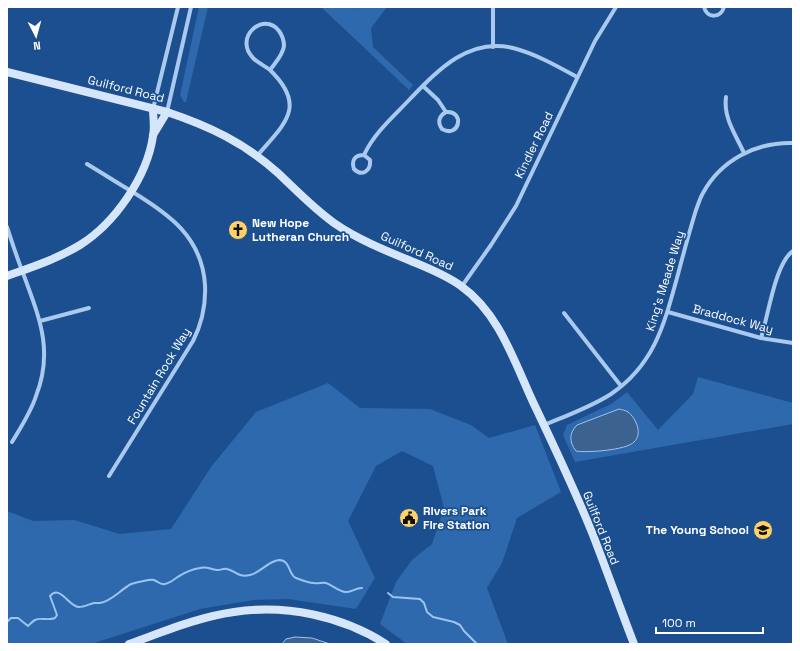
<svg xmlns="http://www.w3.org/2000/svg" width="800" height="651" viewBox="0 0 800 651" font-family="'Space Grotesk',sans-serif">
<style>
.green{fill:#2e69ad}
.water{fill:#3c6290;stroke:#9cc4f0}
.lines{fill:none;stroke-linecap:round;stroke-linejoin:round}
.stream{stroke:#9cc4f0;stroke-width:2}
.street{stroke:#a9c9ee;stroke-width:4}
.secondary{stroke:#d6e6fa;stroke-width:8}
.labels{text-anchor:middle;stroke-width:3.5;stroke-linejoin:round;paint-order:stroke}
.street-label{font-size:12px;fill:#fff;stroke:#1b4f8f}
.poi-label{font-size:12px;font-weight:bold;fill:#fff;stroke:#1b4f8f;text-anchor:start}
</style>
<rect width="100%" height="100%" fill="#1b4f8f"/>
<g class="green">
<path d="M199 7H208L186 102H184L180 95Z"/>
<path d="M321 7H355L357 9 358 7H387L371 28 373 47 413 85 409 90Z"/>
<path d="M698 377 793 403V424L575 462 563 435 567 425 611 404 627 392 658 430 693 394Z"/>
<path d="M328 383 360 408 430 409 471 425 489 438 535 425 561 492 517 518 502 563 487 588 508 644H407L380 624 396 582 412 560 432 544 444 508 433 466 402 451 376 466 348 521 375 578 356 609 288 599 254 600 200 609 91 644H7V511L33 521 74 520 120 534 171 529 211 467 256 412Z"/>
</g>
<g class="water">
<path d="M619 409C622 410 625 410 628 412 636 418 643 434 634 442 627 450 587 453 576 451 569 442 569 433 577 425Z"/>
<path d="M295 637 312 638 330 644H282L286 639Z"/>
</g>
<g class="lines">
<g class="stream">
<path d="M388 593 393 597 420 599 424 603 427 612 433 617 454 622 460 625 464 631 477 644"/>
<path d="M7 622 11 618H18L28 626C30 624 33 621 35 620 41 617 48 621 55 618L57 615 50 596C60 584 69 607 79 607 84 607 89 604 94 603 94 603 100 603 100 603 112 601 120 590 131 584 134 583 151 579 154 580 159 582 160 585 165 584 171 583 175 578 181 575 186 572 194 569 200 568 207 566 212 570 218 570 221 570 224 568 227 569 236 571 238 578 250 575 260 573 268 561 279 560 291 560 288 575 296 578 301 580 309 583 314 583 318 584 322 582 326 583 332 585 338 591 345 592 350 593 355 588 362 588"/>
</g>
<g class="street">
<path d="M493 7V47"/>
<path d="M704 7C707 19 721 18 724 7"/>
<path d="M423 86 438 100 446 112C465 110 460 139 442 129 437 122 439 116 446 112"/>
<path d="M726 97C723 118 736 135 744 153"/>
<path d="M153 109 178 7"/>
<path d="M167 112 191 7"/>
<path d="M364 155 370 160C371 171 362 177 354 169 351 160 355 155 364 155 374 133 394 116 410 99 438 70 469 37 513 48 536 54 557 66 577 77"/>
<path d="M257 156C284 124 308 107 270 70 275 63 283 55 284 46 284 41 282 35 279 31 264 11 233 37 253 58 258 63 265 66 270 70"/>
<path d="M87 164C102 173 116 182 131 191 169 214 202 237 205 285 206 305 202 323 193 341L109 476"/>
<path d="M7 227C12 242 17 258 23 273 39 317 54 350 36 396 31 412 21 427 12 442"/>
<path d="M462 286 491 245 516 206 595 41 616 7"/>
<path d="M668 312 761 338 793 343"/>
<path d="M564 313 621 386"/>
<path d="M40 321 89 308"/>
<path d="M761 338C768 317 775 263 793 251"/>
<path d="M544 425C566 416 591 407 611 394 654 365 664 325 677 278 683 255 689 233 696 210 698 205 700 198 703 193 721 160 756 142 793 143"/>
</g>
<g class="secondary">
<path d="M7 72 167 112C209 126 245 143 278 173 296 190 313 208 334 223 357 239 384 250 411 261 428 268 446 275 461 286 499 313 514 361 533 402 554 446 575 490 593 535 607 571 620 608 634 644"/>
<path d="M153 135 167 112"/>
<path d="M7 276C32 267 57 259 80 245 115 223 147 177 153 136 155 127 153 117 153 109"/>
<path d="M129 644C163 632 198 617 234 612 286 604 342 616 386 644"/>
</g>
</g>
<defs>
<g id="church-disc" transform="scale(1)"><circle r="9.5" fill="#ffd166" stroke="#1b4f8f"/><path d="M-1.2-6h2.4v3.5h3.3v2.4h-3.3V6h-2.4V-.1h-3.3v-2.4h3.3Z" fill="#111"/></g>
<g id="civic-disc" transform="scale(1)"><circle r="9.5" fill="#ffd166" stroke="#1b4f8f"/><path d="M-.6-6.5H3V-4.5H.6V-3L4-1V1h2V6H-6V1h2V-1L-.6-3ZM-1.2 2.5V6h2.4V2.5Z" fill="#111"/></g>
<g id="school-disc" transform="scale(1)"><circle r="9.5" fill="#ffd166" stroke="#1b4f8f"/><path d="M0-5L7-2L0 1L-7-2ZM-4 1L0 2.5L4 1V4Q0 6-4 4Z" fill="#111"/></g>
</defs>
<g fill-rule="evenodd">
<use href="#church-disc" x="238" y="230"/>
<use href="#civic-disc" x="409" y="518"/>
<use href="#school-disc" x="763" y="530"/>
</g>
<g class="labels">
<g class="street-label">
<text transform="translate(126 89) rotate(14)" y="4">Guilford Road</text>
<text transform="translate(534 145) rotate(-64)" y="4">Kindler Road</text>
<text transform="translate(417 251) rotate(24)" y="4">Guilford Road</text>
<text transform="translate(665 281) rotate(-73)" y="4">King's Meade Way</text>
<text transform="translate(733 319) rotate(15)" y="4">Braddock Way</text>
<text transform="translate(159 376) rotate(-59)" y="4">Fountain Rock Way</text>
<text transform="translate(601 528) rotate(68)" y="4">Guilford Road</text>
</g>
<g class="poi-label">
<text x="252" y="227">New Hope<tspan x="252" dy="14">Lutheran Church</tspan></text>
<text x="423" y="515">Rivers Park<tspan x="423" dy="14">Fire Station</tspan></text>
<text x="749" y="534" text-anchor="end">The Young School</text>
</g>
</g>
<rect width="800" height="651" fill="none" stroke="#ffffff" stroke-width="16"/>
<g transform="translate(36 36) rotate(174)" stroke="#1b4f8f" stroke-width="3" paint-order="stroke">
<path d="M0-3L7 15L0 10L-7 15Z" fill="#ffffff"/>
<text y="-6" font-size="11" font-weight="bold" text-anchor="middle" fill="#ffffff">N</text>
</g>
<path d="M656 627v6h107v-6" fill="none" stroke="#ffffff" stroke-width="2"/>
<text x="662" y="627" font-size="12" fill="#ffffff" stroke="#1b4f8f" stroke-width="3" paint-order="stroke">100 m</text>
</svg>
